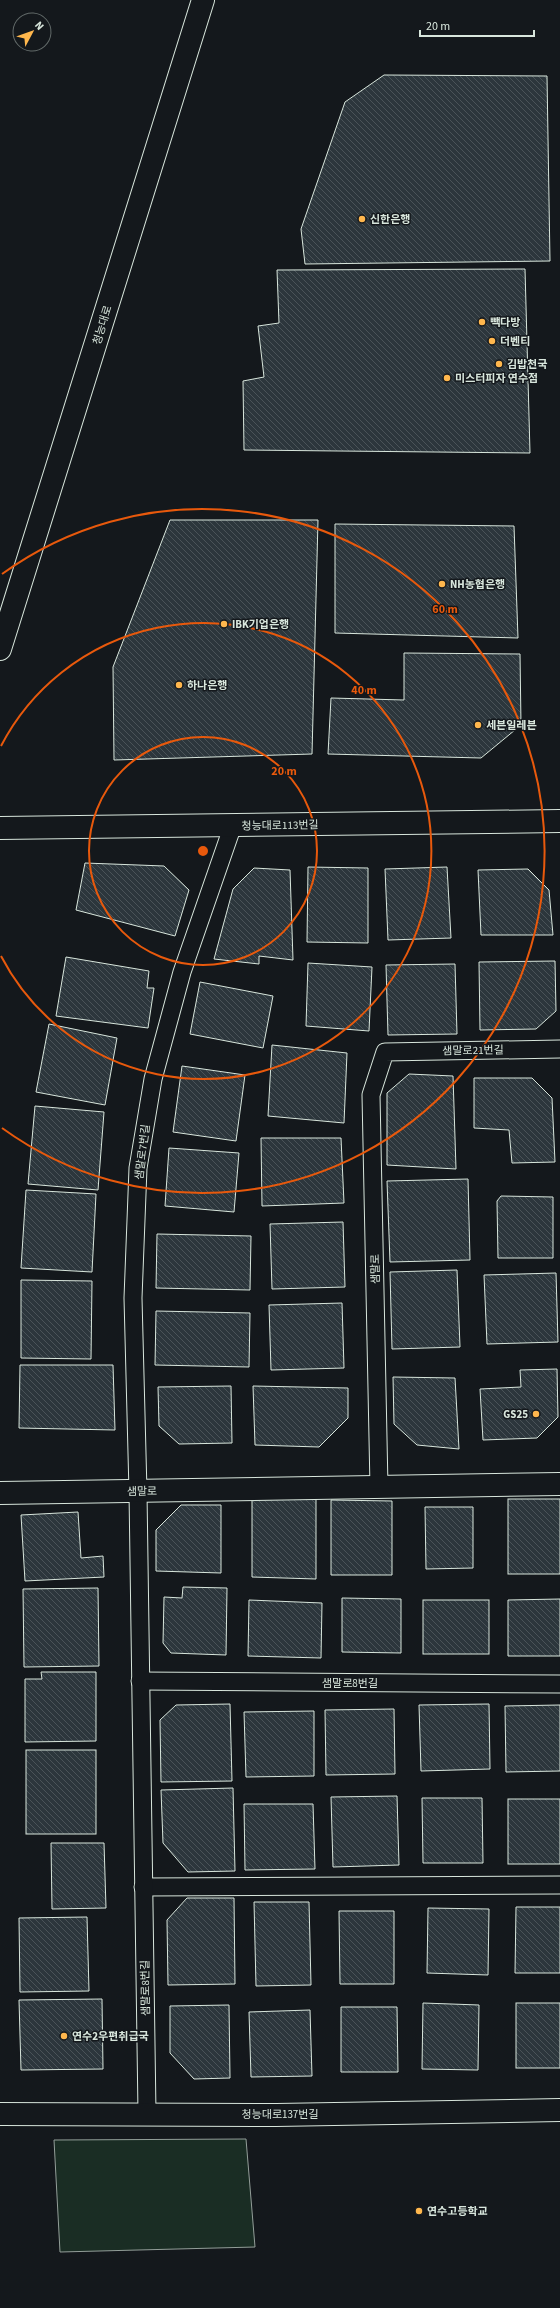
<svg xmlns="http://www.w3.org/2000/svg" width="560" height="2308" viewBox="0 0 560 2308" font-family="'Source Sans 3','Noto Sans KR',sans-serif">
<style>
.pitch{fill:#1a2d24;stroke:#939e99}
.building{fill:url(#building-back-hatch);stroke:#d8e6dc}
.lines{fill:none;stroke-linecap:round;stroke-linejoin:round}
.lane-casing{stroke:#d8e6dc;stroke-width:19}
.street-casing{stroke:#d8e6dc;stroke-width:24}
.secondary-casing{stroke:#d8e6dc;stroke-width:24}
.lane{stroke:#14181c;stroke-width:17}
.street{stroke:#14181c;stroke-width:22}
.secondary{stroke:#14181c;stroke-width:22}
.ring{fill:none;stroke:#e8590c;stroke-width:2}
.poi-dot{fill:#ffb74d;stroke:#14181c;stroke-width:1.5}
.labels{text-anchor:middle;stroke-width:3;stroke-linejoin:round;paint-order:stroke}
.poi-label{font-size:11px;font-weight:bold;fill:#d8e6dc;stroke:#14181c;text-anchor:start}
.street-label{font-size:11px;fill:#d8e6dc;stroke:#14181c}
.centre{fill:#e8590c;stroke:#14181c;stroke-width:2}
.ring-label{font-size:12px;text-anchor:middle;font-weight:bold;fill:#e8590c;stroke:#14181c;stroke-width:3;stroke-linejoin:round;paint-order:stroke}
</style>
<defs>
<pattern id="building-back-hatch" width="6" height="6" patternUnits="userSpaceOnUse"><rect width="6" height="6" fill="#2c363c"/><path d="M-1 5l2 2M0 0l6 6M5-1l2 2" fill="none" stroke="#4a5358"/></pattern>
</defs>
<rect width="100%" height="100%" fill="#14181c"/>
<path class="pitch" d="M246 2139 255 2247 60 2252 54 2140Z"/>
<g class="building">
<path d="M384 75 547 76 550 261 305 264 301 229 345 102Z"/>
<path d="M525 269 530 453 244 450 243 381 264 377 258 326 279 323 277 270Z"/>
<path d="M170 520H318L312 754 114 760 113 667Z"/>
<path d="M335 524 514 526 518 638 335 633Z"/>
<path d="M404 653 520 654 521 725 481 758 328 754 331 698 404 700Z"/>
<path d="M85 863 164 866 189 890 175 936 76 910Z"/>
<path d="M308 867 368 868V943L307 942Z"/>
<path d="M447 867 451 938 388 940 385 869Z"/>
<path d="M254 868 290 870 293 960 259 956V964L214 959 233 889Z"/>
<path d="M528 869 549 890 553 935H481L478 870Z"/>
<path d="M66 957 149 971 147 988H154L148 1028 56 1016Z"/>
<path d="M555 961 556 1011 536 1029 480 1030 479 962Z"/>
<path d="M308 963 372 967 369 1031 306 1026Z"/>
<path d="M455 964 457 1034 388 1035 386 965Z"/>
<path d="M200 982 273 996 263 1048 190 1034Z"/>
<path d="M49 1024 117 1038 105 1105 36 1092Z"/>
<path d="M272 1045 347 1053 344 1123 268 1116Z"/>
<path d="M182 1066 245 1075 236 1141 173 1132Z"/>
<path d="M409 1074 453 1076 456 1169 387 1165V1093Z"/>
<path d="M474 1078H532L552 1098 555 1162 512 1163 509 1130 474 1128Z"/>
<path d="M35 1106 104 1112 98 1190 28 1184Z"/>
<path d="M261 1138H341L344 1203 262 1206Z"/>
<path d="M169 1148 239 1153 234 1212 165 1206Z"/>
<path d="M468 1179 470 1260 390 1262 387 1181Z"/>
<path d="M26 1190 96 1194 92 1272 21 1268Z"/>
<path d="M501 1196 553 1197V1258H498L497 1201Z"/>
<path d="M343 1222 345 1287 272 1289 270 1224Z"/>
<path d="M157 1234 251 1236 250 1290 156 1288Z"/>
<path d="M457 1270 460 1347 392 1349 390 1272Z"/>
<path d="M556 1273 558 1342 487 1344 484 1275Z"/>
<path d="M21 1280 92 1281 91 1359 21 1358Z"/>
<path d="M342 1303 344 1368 271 1370 269 1305Z"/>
<path d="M156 1311 250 1313 249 1367 155 1365Z"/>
<path d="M20 1365H113L115 1430 19 1428Z"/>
<path d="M557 1369 558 1417 537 1438 483 1440 480 1389 521 1387 520 1370Z"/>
<path d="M393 1377 455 1378 459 1449 417 1445 394 1424Z"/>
<path d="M231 1386 232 1443 179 1444 159 1426 158 1387Z"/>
<path d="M253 1386 348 1388V1418L319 1447 255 1445Z"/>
<path d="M252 1497 316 1498V1579L252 1577Z"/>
<rect x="508" y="1499" width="52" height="75"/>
<path d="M331 1500 392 1501V1575H331Z"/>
<path d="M181 1505H221V1573L156 1571V1530Z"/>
<path d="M425 1507H473V1568L426 1569Z"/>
<path d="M78 1512 81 1558 103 1556 104 1577 25 1581 21 1515Z"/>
<path d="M183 1587 227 1588 226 1655 171 1653 163 1643 164 1597 182 1598Z"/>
<path d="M98 1588 99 1666 24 1667 23 1589Z"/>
<path d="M342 1598 401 1599V1653L342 1652Z"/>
<path d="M560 1599V1656H508V1600Z"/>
<path d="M249 1600 322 1603 321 1658 248 1656Z"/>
<rect x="423" y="1600" width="66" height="54"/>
<path d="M41 1672H96V1741L25 1742V1679H42Z"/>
<path d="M230 1704 232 1781 161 1782 160 1720 176 1705Z"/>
<path d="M489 1704 490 1769 421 1771 419 1705Z"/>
<path d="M560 1705V1771L506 1772 505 1706Z"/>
<path d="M394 1709 395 1774 326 1775 325 1710Z"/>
<path d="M314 1711V1776L246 1777 244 1712Z"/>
<rect x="26" y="1750" width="70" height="84"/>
<path d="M233 1788 235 1871 188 1872 163 1843 161 1790Z"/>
<path d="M397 1796 399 1865 333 1867 331 1797Z"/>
<path d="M422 1798H482L483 1863H423Z"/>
<rect x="508" y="1799" width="52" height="65"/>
<path d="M244 1804H313L315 1869 245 1870Z"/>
<path d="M51 1843H104L106 1908 52 1909Z"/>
<path d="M187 1898H234L235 1984 168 1985 167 1920Z"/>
<path d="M254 1902H309L311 1985 256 1986Z"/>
<path d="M516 1907H560V1973H515Z"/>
<path d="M428 1908 489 1909 488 1975 427 1973Z"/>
<path d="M339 1911H394V1984H340Z"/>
<path d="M87 1917 89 1991 20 1992 19 1918Z"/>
<path d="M102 1999 103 2069 21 2070 19 2000Z"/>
<path d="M423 2003 479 2005 478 2070 422 2069Z"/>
<rect x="516" y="2003" width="44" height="65"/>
<path d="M229 2005 230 2078 194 2079 170 2053V2006Z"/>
<path d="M341 2007H397L398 2072H341Z"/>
<path d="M310 2010 312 2076 251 2077 249 2012Z"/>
</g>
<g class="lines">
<g class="lane-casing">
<g id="lane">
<path d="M379 1487 371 1095 385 1052 560 1049"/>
<path d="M140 1681 560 1684"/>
<path d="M143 1887 560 1885"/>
<path d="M147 2113 138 1492 133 1298 138 1168 153 1079 182 972 233 825"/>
</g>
</g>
<g class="street-casing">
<g id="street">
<path d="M0 828 560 821"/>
<path d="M0 1493 560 1484"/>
<path d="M0 2114 276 2115 560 2110"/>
</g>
</g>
<g class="secondary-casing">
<path id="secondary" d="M0 649 203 0"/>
</g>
<use href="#lane" class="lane"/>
<use href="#street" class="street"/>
<use href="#secondary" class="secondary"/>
</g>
<g class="ring">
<circle cx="203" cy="851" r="114"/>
<path d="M1 746A228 228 0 1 1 1 956"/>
<path d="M2 574A342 342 0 1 1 2 1128"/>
</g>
<g class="poi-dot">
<circle cx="362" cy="219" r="4"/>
<circle cx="482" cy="322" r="4"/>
<circle cx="492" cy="341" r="4"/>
<circle cx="499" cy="364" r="4"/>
<circle cx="447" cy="378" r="4"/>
<circle cx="442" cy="584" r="4"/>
<circle cx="224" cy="624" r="4"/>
<circle cx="179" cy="685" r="4"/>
<circle cx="478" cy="725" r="4"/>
<circle cx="536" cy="1414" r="4"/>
<circle cx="64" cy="2036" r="4"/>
<circle cx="419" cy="2211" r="4"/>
</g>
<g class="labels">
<g class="poi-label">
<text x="370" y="223">신한은행</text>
<text x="490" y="326">빽다방</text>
<text x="500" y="345">더벤티</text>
<text x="507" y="368">김밥천국</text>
<text x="455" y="382">미스터피자 연수점</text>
<text x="450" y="588">NH농협은행</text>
<text x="232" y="628">IBK기업은행</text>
<text x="187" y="689">하나은행</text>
<text x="486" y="729">세븐일레븐</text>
<text x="528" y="1418" text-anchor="end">GS25</text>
<text x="72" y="2040">연수2우편취급국</text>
<text x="427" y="2215">연수고등학교</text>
</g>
<g class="street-label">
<text transform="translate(102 325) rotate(-73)" y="4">청능대로</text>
<text transform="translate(280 825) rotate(-1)" y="4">청능대로113번길</text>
<text transform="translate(473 1050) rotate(-1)" y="4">샘말로21번길</text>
<text transform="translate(142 1152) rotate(-83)" y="4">샘말로7번길</text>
<text transform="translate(375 1269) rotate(-91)" y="4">샘말로</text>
<text transform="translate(142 1491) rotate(-1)" y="4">샘말로</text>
<text x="350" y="1687">샘말로8번길</text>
<text transform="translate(145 1988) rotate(-91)" y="4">샘말로8번길</text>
<text x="280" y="2118">청능대로137번길</text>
</g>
</g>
<circle cx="203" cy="851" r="6" class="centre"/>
<g class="ring-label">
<text x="445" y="613">60 m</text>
<text x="364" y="694">40 m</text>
<text x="284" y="775">20 m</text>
</g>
<g transform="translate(32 32) rotate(49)"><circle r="19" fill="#14181c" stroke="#626a69"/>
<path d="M0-3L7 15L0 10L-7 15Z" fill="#ffb74d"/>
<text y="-6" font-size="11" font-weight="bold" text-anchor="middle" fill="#d8e6dc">N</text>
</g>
<path d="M420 30v6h114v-6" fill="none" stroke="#d8e6dc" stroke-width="2"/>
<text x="426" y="30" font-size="12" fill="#d8e6dc" stroke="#14181c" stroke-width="3" paint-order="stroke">20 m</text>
</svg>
